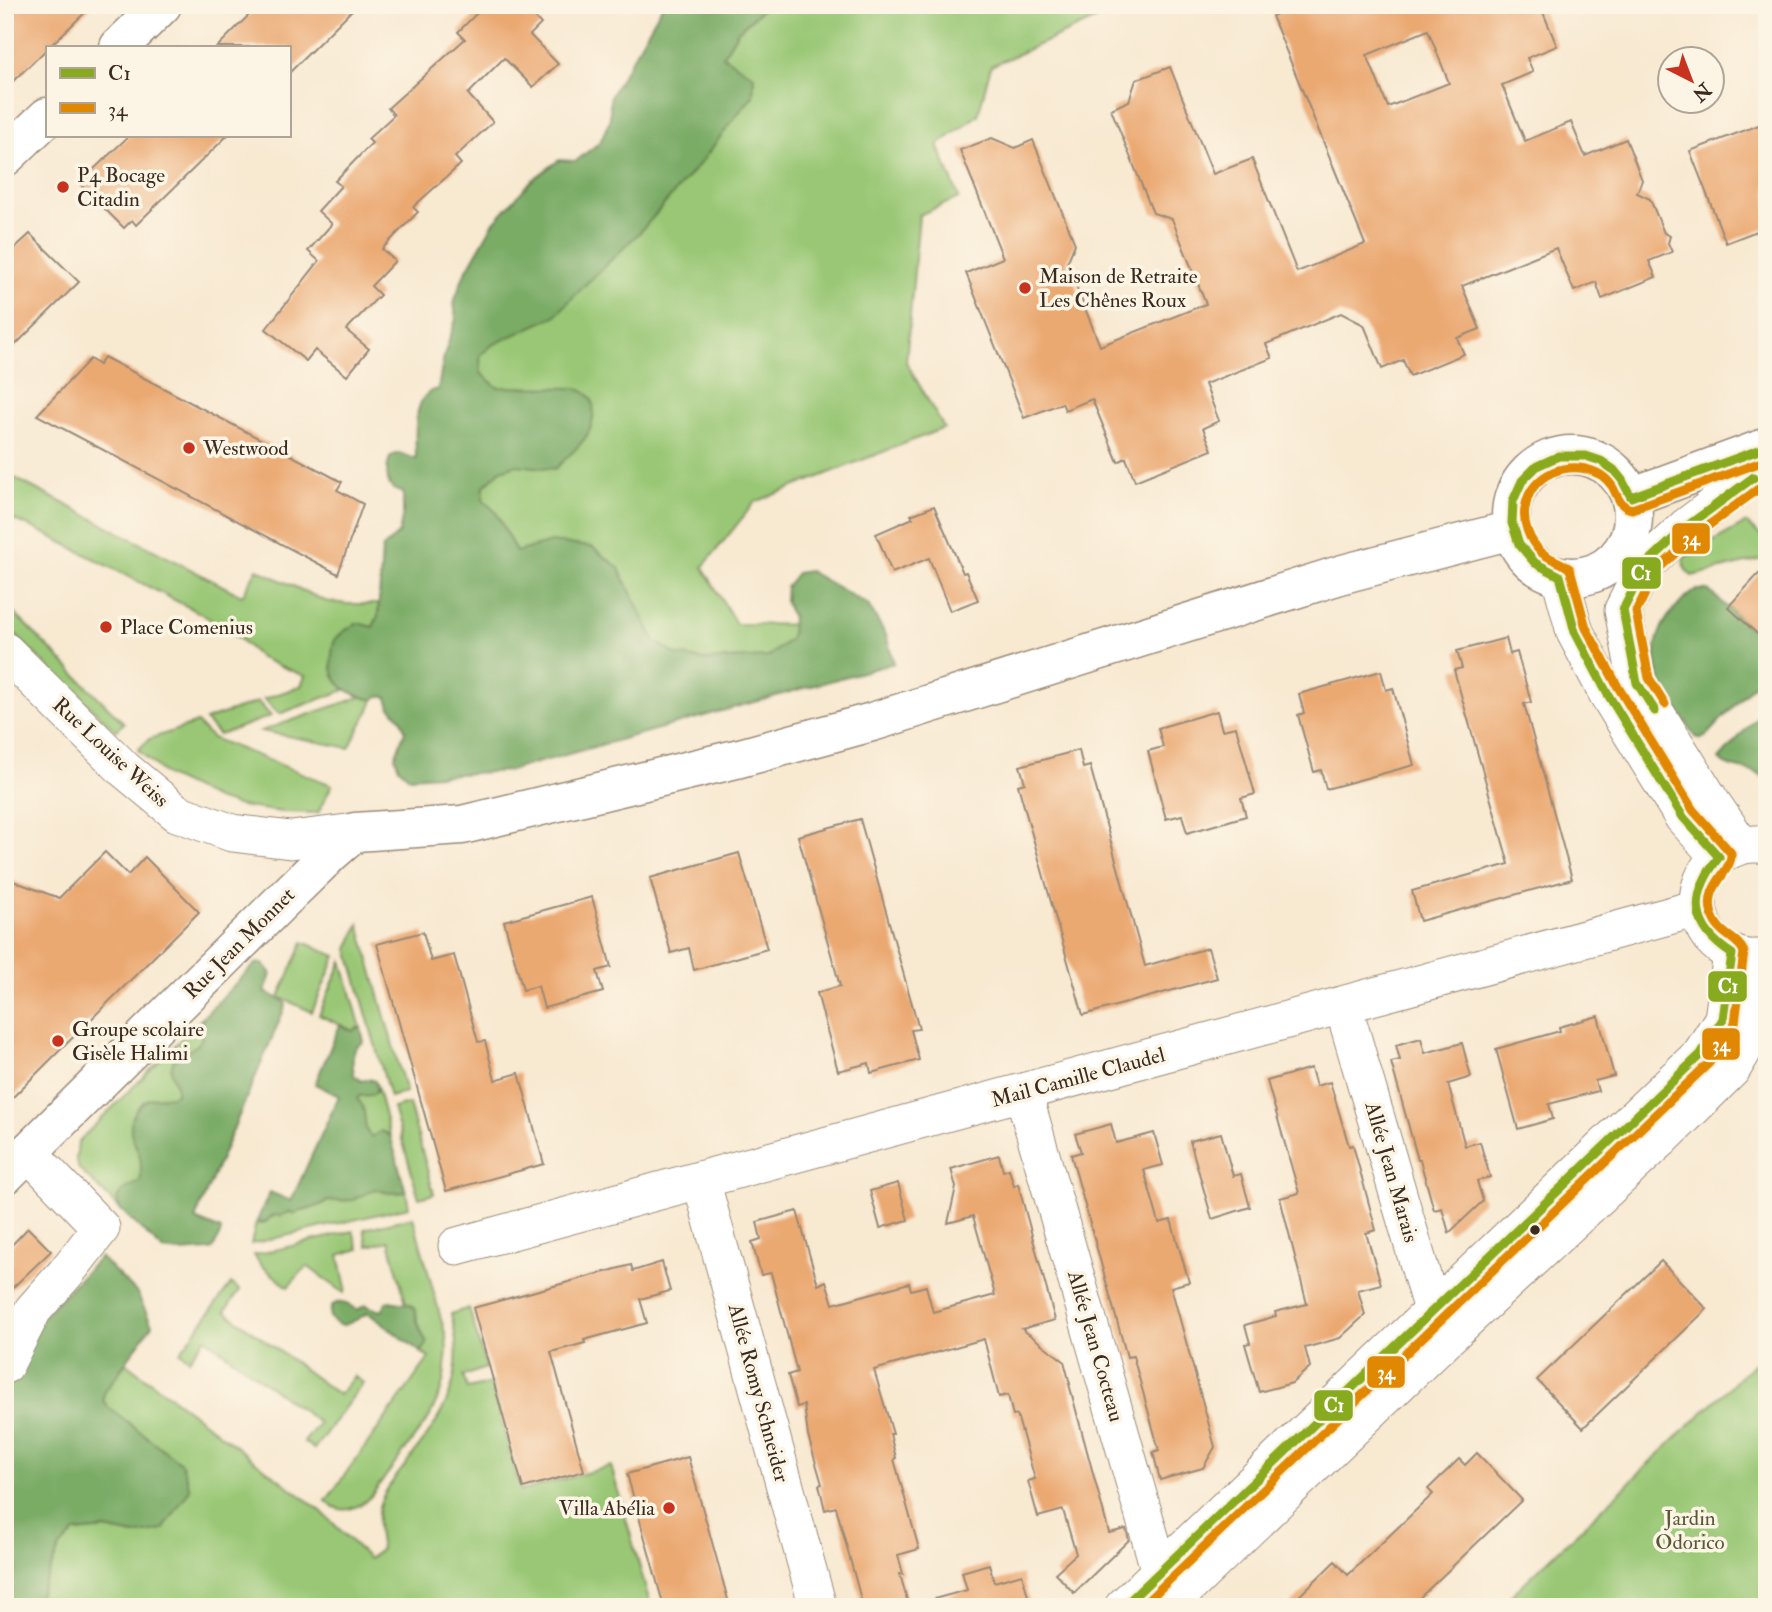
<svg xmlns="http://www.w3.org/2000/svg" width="1772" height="1612" viewBox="0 0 1772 1612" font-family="'IM FELL Double Pica',serif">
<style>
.green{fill:#99c775;stroke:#6a784a;stroke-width:2}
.forest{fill:#7aac66;stroke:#5a6b42;stroke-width:2}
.building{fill:#eba972;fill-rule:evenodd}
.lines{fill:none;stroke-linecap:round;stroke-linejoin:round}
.street-casing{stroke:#9a8a78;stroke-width:39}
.secondary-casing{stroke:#9a8a78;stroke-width:41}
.street{stroke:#fff;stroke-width:37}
.secondary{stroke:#fff;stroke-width:38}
.bus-1-casing{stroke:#fcf5e5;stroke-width:14}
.bus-2-casing{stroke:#fcf5e5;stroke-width:14}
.bus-1{stroke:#88aa1e;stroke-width:9}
.bus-2{stroke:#e18803;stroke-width:9}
.poi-dot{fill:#c8321e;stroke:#fcf5e5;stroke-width:2.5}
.bus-dot{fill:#3b2a1e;stroke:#fcf5e5;stroke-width:2.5}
.labels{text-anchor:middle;stroke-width:7;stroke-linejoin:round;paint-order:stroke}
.poi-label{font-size:21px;fill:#3b2a1e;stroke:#fcf5e5;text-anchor:start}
.street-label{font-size:21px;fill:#3b2a1e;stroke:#fcf5e5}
.park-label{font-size:21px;fill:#575938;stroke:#fcf5e5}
.line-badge{stroke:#fcf5e5;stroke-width:2.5}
.badge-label{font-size:19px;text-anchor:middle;font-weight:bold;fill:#fff}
</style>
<rect width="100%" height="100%" fill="#fcf5e5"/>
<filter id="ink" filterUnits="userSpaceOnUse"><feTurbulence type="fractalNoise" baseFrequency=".0143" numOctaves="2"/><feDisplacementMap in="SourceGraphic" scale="14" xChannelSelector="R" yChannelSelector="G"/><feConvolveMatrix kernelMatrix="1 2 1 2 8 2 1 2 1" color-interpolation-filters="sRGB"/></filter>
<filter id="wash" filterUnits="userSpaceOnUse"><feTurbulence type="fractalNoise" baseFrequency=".00686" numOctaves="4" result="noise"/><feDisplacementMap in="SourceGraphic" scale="28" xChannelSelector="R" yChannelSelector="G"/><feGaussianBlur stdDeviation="1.57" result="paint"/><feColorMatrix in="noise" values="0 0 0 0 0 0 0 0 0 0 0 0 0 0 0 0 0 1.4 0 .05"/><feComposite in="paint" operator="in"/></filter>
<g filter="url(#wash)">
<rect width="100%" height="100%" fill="#f8e9d1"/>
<g class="green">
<path d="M752 5H1128L991 66 978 115 938 145 959 198 919 215 906 362 944 428 755 502 703 567 736 624 818 625 827 659 548 748 461 467 478 347Z"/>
<path d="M5 473 242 596 257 569 325 601 346 604H379L378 616 373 627 334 676 345 690 279 714 264 699 301 686 305 676 260 658 241 640 202 614 36 529 5 516Z"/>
<path d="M1746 523 1767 541V558L1692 576C1685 570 1682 566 1685 557Z"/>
<path d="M5 604 124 723 116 731 45 664 5 625Z"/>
<path d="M360 697 374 700 349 748 261 731Z"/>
<path d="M258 702 271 716 219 735 205 720Z"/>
<path d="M197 723 212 738 332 785 318 813 281 812 240 806 216 799 167 776 138 750 149 739Z"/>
<path d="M359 924 406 1092 390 1097 348 949Z"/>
<path d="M303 942 336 956 312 1012 279 997Z"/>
<path d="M342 961 361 1028H356L353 1031 319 1015Z"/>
<path d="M206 1014C192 1038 218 1039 178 1056L174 1081 176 1084V1094L171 1097 161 1096 131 1132 139 1151 142 1164 141 1180 136 1185 130 1186 118 1199 120 1209 79 1169 76 1160 78 1142Z"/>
<path d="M377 1086 390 1135 386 1133 376 1134 371 1138C366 1132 363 1128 365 1121L356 1099 359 1096 376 1092Z"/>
<path d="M409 1104 434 1194 419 1198 393 1108Z"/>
<path d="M375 1189 389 1193 406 1192 409 1207 251 1244 256 1223 262 1224C272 1216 281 1210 295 1214L301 1210 313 1208 329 1201 353 1200Z"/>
<path d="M413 1217 446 1337 447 1350 444 1377 441 1391 429 1418 371 1496C358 1509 341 1516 326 1501L429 1358 421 1352 427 1344 422 1335 415 1310 412 1306 406 1303 389 1241 368 1246 364 1229Z"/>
<path d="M353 1231 359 1249 339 1255 346 1288 344 1293 307 1266 288 1287 262 1266 254 1255Z"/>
<path d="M231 1284 240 1290 225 1311 339 1395 354 1376 363 1383 314 1449 304 1442 319 1423 205 1338 189 1359 180 1352Z"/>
<path d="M469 1308 486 1368 463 1376 468 1389 491 1383 521 1491 611 1466 651 1607H28L39 1595 60 1547 75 1532 105 1529 135 1535 107 1406 103 1400 104 1393 126 1363 321 1511 369 1559 381 1549C378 1534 375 1515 381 1501 387 1486 399 1474 408 1461 445 1414 468 1376 451 1314Z"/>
<path d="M1767 1351V1607H1499Z"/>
</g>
<g class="forest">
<path d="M663 5H767L738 31 723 56 754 76 753 96 737 115 702 161 641 231 585 285 555 316 492 345 480 356 481 373 497 387 574 388C583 390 592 394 593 405 597 436 574 450 555 469L516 465 501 470 484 486 483 500 496 512 516 552 551 542 592 547 618 567 655 641 677 655 704 660 768 657 791 638 792 617 785 601 786 587 797 573 809 571 868 605 886 635 894 663 508 771 409 777 399 768 395 757 405 731 401 719 390 707 387 698 384 696H378L374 700C351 695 328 685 332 657 332 652 333 644 335 640 340 633 350 627 358 623L373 627 378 616 382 549 399 533 403 513V492C399 491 394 491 391 487 385 479 387 463 391 456L399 453 416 459C416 442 412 405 428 393 429 392 437 389 438 389L444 356 456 319 454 302 464 275 494 222 531 181 559 160 576 161 600 142 610 120V97Z"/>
<path d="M1696 590H1708L1767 643V670L1705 737 1701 739 1695 737C1686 721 1660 686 1657 669 1650 634 1669 609 1696 590Z"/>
<path d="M1767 706V780C1754 766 1731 773 1719 759Z"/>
<path d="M260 963 265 965 271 974 265 992 284 1001 286 1005 195 1219 221 1230V1232L213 1249 210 1250 179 1252 163 1250 120 1209 117 1199C125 1184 131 1189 141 1180 140 1172 142 1165 140 1158 138 1149 132 1140 131 1131 130 1118 136 1105 149 1099 158 1096 167 1099 176 1094 179 1083 167 1074 173 1062 179 1050 195 1053 202 1038 199 1028 200 1022 206 1014L255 964Z"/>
<path d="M340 1025 353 1031 356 1028H361L364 1042C350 1047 352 1063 354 1075L361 1081 369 1079 375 1081 377 1086 376 1092 371 1095 359 1096 357 1099C370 1110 360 1126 371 1137L381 1131 390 1135 406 1192 389 1193 375 1189 353 1200 329 1201 313 1208 301 1210 295 1214 289 1212 280 1216 272 1215 266 1222 256 1223 270 1192 291 1201 339 1096 315 1084Z"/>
<path d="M100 1257 137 1293 152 1325 104 1393 103 1400 107 1406 182 1464 190 1489 163 1530 135 1535 105 1529 75 1532 60 1547 39 1595 28 1607H5V1392L44 1315Z"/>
<path d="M390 1301C396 1303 409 1303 412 1306 416 1310 415 1312 416 1317 418 1327 423 1335 427 1344L421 1352 368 1313C362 1316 347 1327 340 1325 336 1324 333 1320 330 1318 329 1296 345 1302 357 1310L365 1305 380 1311 383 1310 386 1302Z"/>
</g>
<g id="blocks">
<g class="building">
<path d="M5 5H93L5 89Z"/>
<path d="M259 5H357L289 73V47H217Z"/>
<path d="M485 5H523L541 24 530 35 558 64 533 87 504 58 468 94 493 122 455 157 461 164 413 207 418 212 382 249 395 261 371 286 380 295 346 330 369 349 347 376 315 350 306 361 266 329 319 261 308 251 332 224 318 211 341 186 335 181 372 143 368 139 394 115 388 108 465 39 458 32Z"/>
<path d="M1298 5H1540L1557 46 1527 58 1533 72 1502 85 1525 141 1571 122 1585 156 1626 139 1642 180 1637 193 1650 199 1664 233 1670 236 1668 243 1672 252 1649 261 1656 277 1602 299 1596 282 1574 291 1556 248 1462 286 1480 329 1457 338 1464 354 1410 376 1403 360 1382 369 1364 325 1341 313 1266 344 1272 358 1205 384 1219 421 1203 428 1212 450 1135 481 1126 458 1118 462 1092 399 1065 410 1062 403 1024 418 966 273 1003 258 960 150 992 138 1015 148 1033 140 1075 244 1067 263 1100 346 1206 304 1172 219 1153 213 1111 109 1129 101 1136 80 1170 67 1213 174 1252 159 1297 272 1365 244 1272 16ZM1428 30 1449 83 1388 107 1367 55Z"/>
<path d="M1767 122V227L1726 243 1690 151Z"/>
<path d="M130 135H228L136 225 132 220 124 228 79 183Z"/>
<path d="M30 234 79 282 5 355V257Z"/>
<path d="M104 357 342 482 337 490 363 504 338 574 37 415 90 359 99 365Z"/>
<path d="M934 506 963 573 966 572 978 600 950 611 929 558 892 573 876 534 913 518 911 515Z"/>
<path d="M1767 565V643L1728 607Z"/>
<path d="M1506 638 1510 654 1517 652 1531 702 1524 704 1572 879 1420 921 1412 891 1509 864 1454 670 1462 668 1457 651Z"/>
<path d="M1381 671 1386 690 1393 688 1414 765 1326 789 1321 770 1314 772 1298 715 1304 713 1299 694Z"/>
<path d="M1217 711 1222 730 1236 727 1255 794 1241 798 1246 816 1187 833 1182 815 1166 819 1148 751 1163 747 1158 728Z"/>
<path d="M1079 750 1083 768 1090 766 1145 966 1208 948 1217 978 1083 1015 1018 785 1025 783 1020 766Z"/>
<path d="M860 819 919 1029 911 1030 919 1060 871 1073 869 1063 838 1071 817 993 840 986 798 836Z"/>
<path d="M105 852 128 875 145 857 199 912 5 1105V878L59 898Z"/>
<path d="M739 853 767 949 694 970 689 948 671 953 650 878Z"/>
<path d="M592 897 611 967 597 971 603 992 544 1008 538 986 523 990 504 921Z"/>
<path d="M423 932 431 961 454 955 478 1042 485 1041 495 1080 519 1073 544 1164 446 1191 377 944Z"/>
<path d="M1598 1016 1614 1076 1595 1081 1598 1091 1549 1104 1553 1119 1518 1129 1496 1049 1560 1031 1559 1027Z"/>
<path d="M1421 1038 1425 1053 1462 1043 1471 1077 1448 1084 1465 1146 1480 1142 1490 1177 1477 1181 1483 1201 1449 1233 1442 1208 1434 1210 1420 1160H1418L1391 1062 1400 1060 1396 1045Z"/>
<path d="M1311 1068 1316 1086 1330 1082 1349 1146 1353 1145 1376 1230 1366 1233 1381 1284 1358 1290 1365 1315 1340 1338 1305 1348 1310 1367 1292 1383 1259 1392 1245 1344 1250 1343 1245 1325 1276 1316 1275 1312 1307 1304 1280 1198 1299 1193 1267 1081Z"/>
<path d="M1111 1124 1116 1143 1154 1133 1163 1165 1144 1170 1159 1223 1171 1220 1189 1282 1171 1287 1215 1447 1203 1468 1160 1480 1153 1452 1159 1450 1133 1356 1127 1357 1071 1155 1081 1152 1075 1134Z"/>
<path d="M1221 1133 1233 1176 1241 1174 1250 1207 1212 1219 1190 1141Z"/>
<path d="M999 1155 1003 1171 1009 1169 1014 1186 1018 1184 1055 1320 1022 1329 1064 1361 1070 1384H1069L1109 1533 1126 1529 1129 1540 1074 1593 1055 1573 1076 1554 1063 1510 1038 1517 1028 1481 1035 1479 1017 1415 1013 1416 1008 1395 999 1397 984 1339 874 1370 893 1434H890L896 1458 894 1459 919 1549 898 1555 903 1574H900L909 1607H863L836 1507 825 1510 819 1485 822 1484 808 1436 804 1405 797 1407 788 1375 797 1372 771 1273 761 1275 752 1242 761 1239 757 1222 797 1211 818 1285 826 1281 833 1304 909 1283 911 1290 926 1286 933 1312 995 1295 973 1216 948 1223 956 1187 951 1169Z"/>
<path d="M898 1183 908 1220 880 1228 870 1191Z"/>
<path d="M28 1228 51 1251 5 1295V1252Z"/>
<path d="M1661 1261 1707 1309 1583 1428 1537 1380Z"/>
<path d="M662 1262 670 1291 640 1299 647 1323 584 1340 585 1343 551 1352 584 1471 523 1488 473 1308 631 1265 633 1271Z"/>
<path d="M1477 1453 1522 1500 1410 1607H1288L1335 1561 1348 1575 1433 1494 1428 1489 1459 1459 1465 1465Z"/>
<path d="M688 1457 712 1542 730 1607H664L627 1474Z"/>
<path d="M989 1564 994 1582 1022 1574 1031 1607H935L934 1599 967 1590 962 1572Z"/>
</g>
</g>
</g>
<g filter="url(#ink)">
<use href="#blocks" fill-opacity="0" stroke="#9a8a78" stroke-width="2"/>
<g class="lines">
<g class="street-casing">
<g id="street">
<path d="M1560 576 1575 632 1607 693 1683 817 1719 857"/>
<path d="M5 651 124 769 177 813 232 833 291 840 355 832"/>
<path d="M1741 845 1712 803 1637 683 1623 610 1646 564 1686 527 1744 483 1767 468"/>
<path d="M1755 958C1744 959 1734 955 1724 949 1672 914 1705 834 1767 845"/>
<path d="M1343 1005 1432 1310 1445 1324"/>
<path d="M1023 1092 1160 1572 1175 1588"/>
<path d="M701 1180 818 1607"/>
<path d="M457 1246 1698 908"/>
<path d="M5 1365 33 1310 65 1274 101 1228 28 1152"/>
<path d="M1123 1607 1701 1054 1723 1019 1732 954"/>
<path d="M1167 1607 1433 1351 1660 1140 1732 1069 1757 1027 1765 987 1767 958"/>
</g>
</g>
<g class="secondary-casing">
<g id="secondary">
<path d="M119 47 162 5"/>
<path d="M5 157 47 117"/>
<circle cx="1572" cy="516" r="61"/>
<path d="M1631 497 1767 447"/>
<path d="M5 1175 289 894 332 852 355 832 462 825 740 758 872 722 1343 574 1496 534 1513 531"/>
</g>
</g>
<use href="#street" class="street"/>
<use href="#secondary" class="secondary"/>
<g class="bus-1-casing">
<g id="bus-1">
<path d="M1655 711 1637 683 1623 610 1646 564 1686 527 1754 477"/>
<path d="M1123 1607 1701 1054 1723 1019 1732 954C1690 927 1689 895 1719 857L1683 817 1607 693 1575 632 1560 576 1535 563 1519 544 1512 523 1513 501 1522 481 1537 466 1559 456H1586L1601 461 1614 470 1622 480 1631 497 1767 447"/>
</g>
</g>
<g class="bus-2-casing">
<g id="bus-2">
<path d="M1665 704 1649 678 1636 612 1656 571 1694 536 1761 487"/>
<path d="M1141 1607 1709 1063 1735 1023 1744 952C1738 937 1719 936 1712 915 1703 884 1733 873 1731 853L1693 810 1618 687 1586 628 1570 569C1562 562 1551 560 1542 553 1529 541 1521 521 1526 504 1529 489 1540 478 1553 472 1573 464 1599 467 1612 486 1618 496 1619 507 1632 509L1767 460"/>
</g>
</g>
<use href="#bus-1" class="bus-1"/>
<use href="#bus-2" class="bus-2"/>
</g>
</g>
<g class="poi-dot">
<circle cx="63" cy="187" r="7"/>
<circle cx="1025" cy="288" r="7"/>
<circle cx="189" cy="448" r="7"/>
<circle cx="106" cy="627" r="7"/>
<circle cx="58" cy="1041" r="7"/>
<circle cx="669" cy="1508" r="7"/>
</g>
<circle class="bus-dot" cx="1535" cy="1230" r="6"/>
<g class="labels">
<g class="poi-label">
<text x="77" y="182">P4 Bocage<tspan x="77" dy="24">Citadin</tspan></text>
<text x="1039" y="283">Maison de Retraite<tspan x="1039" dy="24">Les Chênes Roux</tspan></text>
<text x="203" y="455">Westwood</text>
<text x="120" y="634">Place Comenius</text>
<text x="72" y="1036">Groupe scolaire<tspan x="72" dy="24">Gisèle Halimi</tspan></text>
<text x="655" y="1515" text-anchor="end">Villa Abélia</text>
</g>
<g class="street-label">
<text transform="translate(111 752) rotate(43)" y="7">Rue Louise Weiss</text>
<text transform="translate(239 943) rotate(-45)" y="7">Rue Jean Monnet</text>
<text transform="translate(1078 1077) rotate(-15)" y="7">Mail Camille Claudel</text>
<text transform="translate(1392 1172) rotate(74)" y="7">Allée Jean Marais</text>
<text transform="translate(1096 1346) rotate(74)" y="7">Allée Jean Cocteau</text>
<text transform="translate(759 1393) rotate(75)" y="7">Allée Romy Schneider</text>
</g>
<g class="park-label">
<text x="1690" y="1525">Jardin<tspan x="1690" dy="24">Odorico</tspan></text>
</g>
</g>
<g class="line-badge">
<rect x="1671" y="522" width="40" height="33" rx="7" fill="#e18803"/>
<rect x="1621" y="556" width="41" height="34" rx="7" fill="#88aa1e"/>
<rect x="1707" y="970" width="41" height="33" rx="7" fill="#88aa1e"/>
<rect x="1701" y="1027" width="40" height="34" rx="7" fill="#e18803"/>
<rect x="1366" y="1355" width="40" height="34" rx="7" fill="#e18803"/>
<rect x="1313" y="1389" width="41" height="33" rx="7" fill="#88aa1e"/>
</g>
<g class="badge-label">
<text x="1691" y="545">34</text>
<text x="1641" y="580">C1</text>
<text x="1728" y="993">C1</text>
<text x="1721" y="1051">34</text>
<text x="1386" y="1379">34</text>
<text x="1334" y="1412">C1</text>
</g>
<rect width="1772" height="1612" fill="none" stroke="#fcf5e5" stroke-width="28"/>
<rect x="46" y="46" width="245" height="91" fill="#fcf5e5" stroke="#afa495" stroke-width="2"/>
<rect x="60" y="68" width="35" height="10" fill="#88aa1e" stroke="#afa495" stroke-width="2"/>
<text x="108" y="80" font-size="21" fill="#3b2a1e">C1</text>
<rect x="60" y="103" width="35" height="10" fill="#e18803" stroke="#afa495" stroke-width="2"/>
<text x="108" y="116" font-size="21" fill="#3b2a1e">34</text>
<g transform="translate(1691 80) rotate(138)"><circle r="33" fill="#fcf5e5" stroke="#afa495" stroke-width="2"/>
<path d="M0-5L12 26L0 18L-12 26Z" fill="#c8321e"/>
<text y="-10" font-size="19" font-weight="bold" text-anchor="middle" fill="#3b2a1e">N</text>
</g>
</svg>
